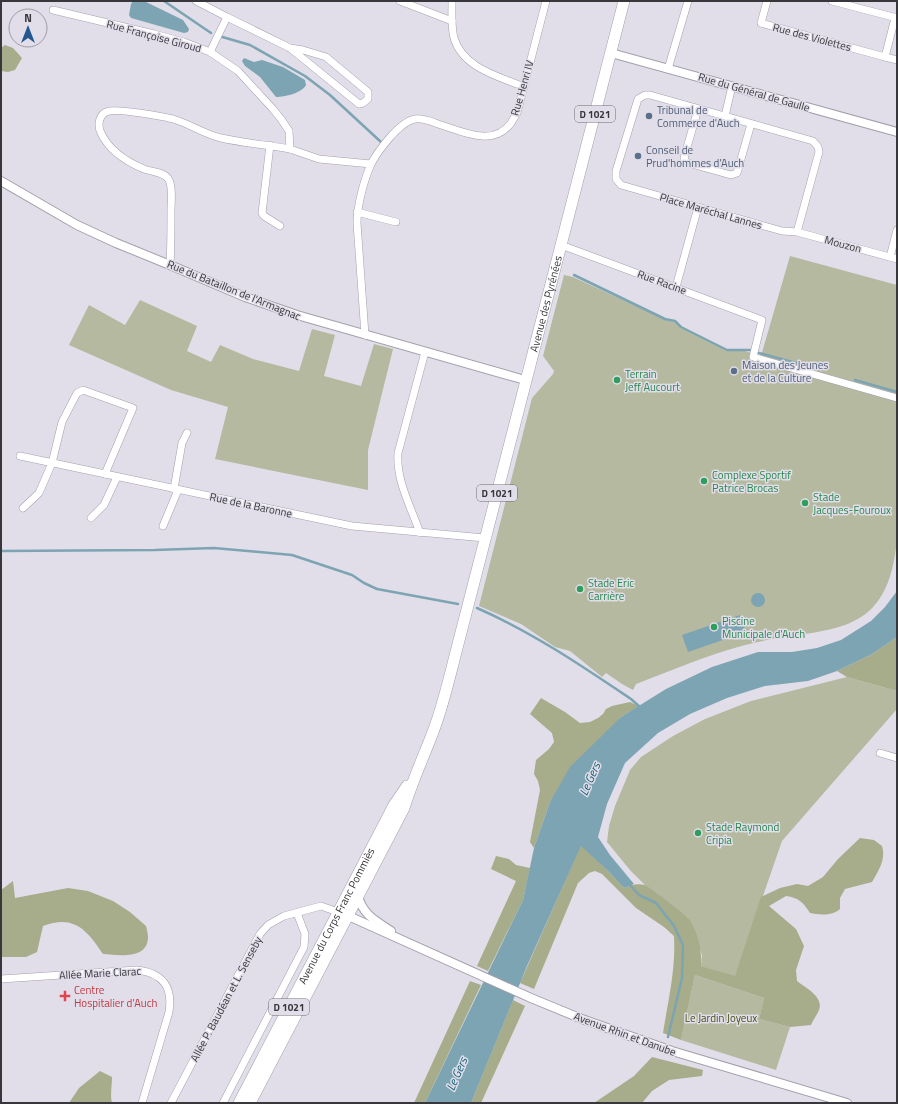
<svg xmlns="http://www.w3.org/2000/svg" width="898" height="1104" viewBox="0 0 898 1104" font-family="'Titillium Web',sans-serif">
<style>
.green{fill:#b5b99f}
.forest{fill:#a7ac8a}
.water{fill:#7da4b2}
.lines{fill:none;stroke-linecap:round;stroke-linejoin:round}
.stream{stroke:#7da4b2;stroke-width:2.5}
.minor-casing{stroke:#a3a0ab;stroke-width:8}
.tertiary-casing{stroke:#a3a0ab;stroke-width:10}
.primary-casing{stroke:#a3a0ab;stroke-width:12}
.minor{stroke:#fff;stroke-width:7}
.tertiary{stroke:#fff;stroke-width:8}
.primary{stroke:#fff;stroke-width:11}
.service-dot{fill:#5c6f8a;stroke:#e1deea;stroke-width:1.5}
.leisure-dot{fill:#2e9e5b;stroke:#e1deea;stroke-width:1.5}
.health-dot{fill:#e0444e;stroke:#e1deea;stroke-width:1.5}
.labels{text-anchor:middle;stroke-width:3;stroke-linejoin:round;paint-order:stroke}
.shield{fill:#e1deea;stroke:#6b6970;stroke-width:1}
.shield-label{font-size:10px;font-weight:bold;fill:#38373c}
.street-label{font-size:11px;fill:#38373c;stroke:#e1deea}
.service-label{font-size:11px;fill:#4e5e75;stroke:#e1deea;text-anchor:start}
.leisure-label{font-size:11px;fill:#27864d;stroke:#e1deea;text-anchor:start}
.health-label{font-size:11px;fill:#be3a42;stroke:#e1deea;text-anchor:start}
.park-label{font-size:11px;fill:#484e16;stroke:#e1deea}
.water-label{font-size:12px;font-style:italic;fill:#166076;stroke:#e1deea}
</style>
<rect width="100%" height="100%" fill="#e1deea"/>
<g class="green">
<path d="M790 256 897 285V538C888 646 824 624 745 645 708 655 672 670 636 684L633 690 622 684 606 673 602 677 570 651 555 647 521 624 479 606 532 398 553 374 554 371 543 356 564 275 573 277 666 320 674 322 681 328 727 351H745L761 356Z"/>
<path d="M140 300 197 326 187 351 211 362 220 345 253 359 299 371 312 329 335 335 324 376 361 386 374 344 393 349 368 450V490L215 459 228 407 171 390 69 345 89 305 125 325Z"/>
<path d="M847 677 897 691V709L782 841 735 977 701 966 702 955 688 918 645 885 630 870 607 842 609 826 615 806 630 770 641 757 673 736 705 719 751 701Z"/>
<path d="M695 975 764 998 759 1019 790 1027 776 1070 681 1040Z"/>
</g>
<g class="forest">
<path d="M5 45 13 48 22 58 15 70 8 72 1 71V48Z"/>
<path d="M897 637V691L847 677 837 671 872 654Z"/>
<path d="M541 698 565 712 580 723 590 722 598 718 603 714 606 709 612 706 630 702 639 706 621 717 550 802 534 848 530 842 540 790 538 781 534 774 536 760 549 749 554 742 552 733 530 714Z"/>
<path d="M860 838 874 840 882 846C886 859 879 870 872 882L845 889 840 898V909C833 916 819 915 810 913 803 902 799 898 786 896L769 906 796 929 804 946 796 970 797 981C806 988 824 997 819 1010 817 1015 813 1020 811 1025L790 1027 759 1019 764 998 695 975 681 1040 663 1033C668 1001 676 969 674 936L664 927 636 908 602 874 595 871 589 873 578 883 534 989 520 983 581 845 609 872 624 888C631 885 637 883 645 885 649 887 686 915 689 919 698 933 702 949 701 966L735 976 761 897 780 888 797 884 808 886 823 877 838 859Z"/>
<path d="M496 856 509 859 516 865 530 868 523 900 488 971 477 966 516 881 491 869Z"/>
<path d="M13 881 15 898 68 888 88 891 113 901 130 912 146 926C147 930 148 934 148 938 147 960 118 955 103 954 87 930 74 914 43 926L37 952 26 957H1V890Z"/>
<path d="M470 981 481 985 425 1103H414Z"/>
<path d="M513 1000 525 1006 481 1103H471Z"/>
<path d="M652 1057 703 1070 702 1076 669 1080 652 1091 642 1103H594L634 1076Z"/>
<path d="M100 1071 112 1077C112 1086 110 1095 112 1103H69L79 1088Z"/>
</g>
<g class="water">
<path d="M133 1H144L183 20 189 29 188 32 184 33 131 18 129 15 131 4Z"/>
<path d="M244 58 254 62 262 60 283 67 305 80 306 85C302 93 285 97 276 97L260 77 245 66 242 61Z"/>
<path d="M897 591V637L872 654 837 671 808 681 765 686 727 698 690 714 658 733 625 763 607 804 598 837 610 855 634 884 624 888 609 872 581 846 527 966 471 1103H425L523 900 534 848 550 802 570 767 621 717 666 689 712 667 758 652H792L817 648 841 640 871 621 885 607Z"/>
<circle cx="758" cy="600" r="7"/>
<path d="M740 615 746 632 688 652 682 635Z"/>
</g>
<g class="lines">
<g class="stream">
<path d="M164 1 211 33"/>
<path d="M219 36 250 45 305 76 330 95 381 142"/>
<path d="M574 275 665 319 675 321 681 327 727 350H750"/>
<path d="M759 353 818 369"/>
<path d="M855 380 897 392"/>
<path d="M1 551 155 550 214 548 292 555 352 575 364 583 377 589 458 604"/>
<path d="M477 608C532 632 582 666 631 699L640 707"/>
<path d="M628 883 639 895 656 903 674 926 683 945 682 978 668 1037"/>
</g>
<g class="minor-casing">
<g id="minor">
<path d="M196 1 227 17 210 52"/>
<path d="M400 1 452 21"/>
<path d="M452 1C452 13 451 26 454 38 463 68 498 76 524 87"/>
<path d="M767 1 761 23 885 57 895 18"/>
<path d="M832 1 897 18"/>
<path d="M53 10 154 34 184 42 210 52 238 71 272 108 281 119 289 131 290 149 319 159 371 164"/>
<path d="M227 17 290 48 359 104 363 103 368 99V92L326 57 303 50 290 48"/>
<path d="M885 57 897 60"/>
<path d="M668 69 688 1"/>
<path d="M698 109 684 158 686 162 688 163 731 175 737 173 751 124"/>
<path d="M725 116 732 86"/>
<path d="M270 145 262 213 264 216 280 226"/>
<path d="M357 212 396 222"/>
<path d="M797 232 819 152 818 147 813 141 650 95H645L638 99 616 171V179L621 185 782 231 797 232 897 259"/>
<path d="M561 245 762 320 753 357 897 398"/>
<path d="M890 257 897 230"/>
<path d="M170 265C171 246 171 228 171 210 171 201 173 188 169 180 165 172 152 172 144 169 127 162 109 150 101 133 97 125 99 113 109 111 121 109 161 116 173 119 190 124 204 134 221 138 244 143 267 145 290 149"/>
<path d="M676 287 698 207"/>
<path d="M365 335 357 223C357 206 364 180 371 164 378 151 399 122 415 119 423 118 430 121 438 124 461 131 493 148 511 123 513 120 515 116 517 113L546 1"/>
<path d="M20 456 352 526 485 538"/>
<path d="M174 489 182 443 187 433"/>
<path d="M23 508 39 493 52 463 62 422 77 393 83 390 133 408 105 474"/>
<path d="M91 518 104 505 117 477"/>
<path d="M163 526 178 490"/>
<path d="M420 533C411 507 396 481 398 453L425 352"/>
<path d="M880 753 897 758"/>
<path d="M1 979 137 970C163 973 173 987 169 1012L142 1103"/>
<path d="M171 1103 260 934 268 925 284 916 321 906 338 912"/>
<path d="M223 1103 304 947 305 934 297 913"/>
</g>
</g>
<g class="tertiary-casing">
<g id="tertiary">
<path d="M611 53 897 132"/>
<path d="M1 181 77 225 116 243 170 265 245 297 297 315 525 380"/>
<path d="M358 896C363 915 376 921 391 931"/>
<path d="M344 914 531 998 582 1019 672 1051 847 1103"/>
</g>
</g>
<g class="primary-casing">
<g id="primary">
<path id="s1" d="M239 1103 394 805 407 786"/>
<path id="s2" d="M250 1103 404 808C412 782 423 758 433 732 443 706 449 679 456 652L624 1"/>
</g>
</g>
<use href="#minor" class="minor"/>
<use href="#tertiary" class="tertiary"/>
<use href="#primary" class="primary"/>
</g>
<g class="service-dot">
<circle cx="649" cy="116" r="4"/>
<circle cx="638" cy="156" r="4"/>
<circle cx="734" cy="371" r="4"/>
</g>
<g class="leisure-dot">
<circle cx="617" cy="380" r="4"/>
<circle cx="704" cy="481" r="4"/>
<circle cx="805" cy="503" r="4"/>
<circle cx="580" cy="589" r="4"/>
<circle cx="714" cy="627" r="4"/>
<circle cx="698" cy="833" r="4"/>
</g>
<path class="health-dot" d="M63 990h4v4h4v4h-4v4h-4v-4h-4v-4h4z"/>
<g class="labels">
<g class="shield">
<rect x="575" y="106" width="40" height="16" rx="3"/>
<rect x="477" y="485" width="40" height="16" rx="3"/>
<rect x="269" y="999" width="40" height="16" rx="3"/>
</g>
<g class="shield-label">
<text x="595" y="118">D 1021</text>
<text x="497" y="497">D 1021</text>
<text x="289" y="1011">D 1021</text>
</g>
<g class="street-label">
<text transform="translate(154 36) rotate(15)" y="4">Rue Françoise Giroud</text>
<text transform="translate(812 37) rotate(15)" y="4">Rue des Violettes</text>
<text transform="translate(522 88) rotate(-74)" y="4">Rue Henri IV</text>
<text transform="translate(754 92) rotate(16)" y="4">Rue du Général de Gaulle</text>
<text transform="translate(711 211) rotate(16)" y="4">Place Maréchal Lannes</text>
<text transform="translate(843 244) rotate(15)" y="4">Mouzon</text>
<text transform="translate(662 282) rotate(20)" y="4">Rue Racine</text>
<text transform="translate(234 290) rotate(22)" y="4">Rue du Bataillon de l'Armagnac</text>
<text dy="4" stroke="none"><textPath href="#s2" startOffset="857">Avenue des Pyrénées</textPath></text>
<text transform="translate(251 505) rotate(12)" y="4">Rue de la Baronne</text>
<text dy="4" stroke="none"><textPath href="#s1" startOffset="211">Avenue du Corps Franc Pommiès</textPath></text>
<text transform="translate(100 973) rotate(-3)" y="4">Allée Marie Clarac</text>
<text transform="translate(226 999) rotate(-62)" y="4">Allée P. Baudéan et L. Senseby</text>
<text transform="translate(625 1034) rotate(20)" y="4">Avenue Rhin et Danube</text>
</g>
<g class="service-label">
<text x="657" y="114">Tribunal de<tspan x="657" dy="13">Commerce d'Auch</tspan></text>
<text x="646" y="154">Conseil de<tspan x="646" dy="13">Prud'hommes d'Auch</tspan></text>
<text x="742" y="369">Maison des Jeunes<tspan x="742" dy="13">et de la Culture</tspan></text>
</g>
<g class="leisure-label">
<text x="625" y="378">Terrain<tspan x="625" dy="13">Jeff Aucourt</tspan></text>
<text x="712" y="479">Complexe Sportif<tspan x="712" dy="13">Patrice Brocas</tspan></text>
<text x="813" y="501">Stade<tspan x="813" dy="13">Jacques-Fouroux</tspan></text>
<text x="588" y="587">Stade Eric<tspan x="588" dy="13">Carrière</tspan></text>
<text x="722" y="625">Piscine<tspan x="722" dy="13">Municipale d'Auch</tspan></text>
<text x="706" y="831">Stade Raymond<tspan x="706" dy="13">Cripia</tspan></text>
</g>
<g class="health-label">
<text x="74" y="994">Centre<tspan x="74" dy="13">Hospitalier d'Auch</tspan></text>
</g>
<g class="park-label">
<text x="721" y="1022">Le Jardin Joyeux</text>
</g>
<g class="water-label">
<text transform="translate(590 779) rotate(-66)" y="4">Le Gers</text>
<text transform="translate(457 1074) rotate(-66)" y="4">Le Gers</text>
</g>
</g>
<rect width="898" height="1104" fill="none" stroke="#38373c" stroke-width="4"/>
<g transform="translate(28 28)"><circle r="19" fill="#e1deea" stroke="#9d9ba4"/>
<path d="M0-3L7 15L0 10L-7 15Z" fill="#245790"/>
<text y="-6" font-size="11" font-weight="bold" text-anchor="middle" fill="#38373c">N</text>
</g>
</svg>
